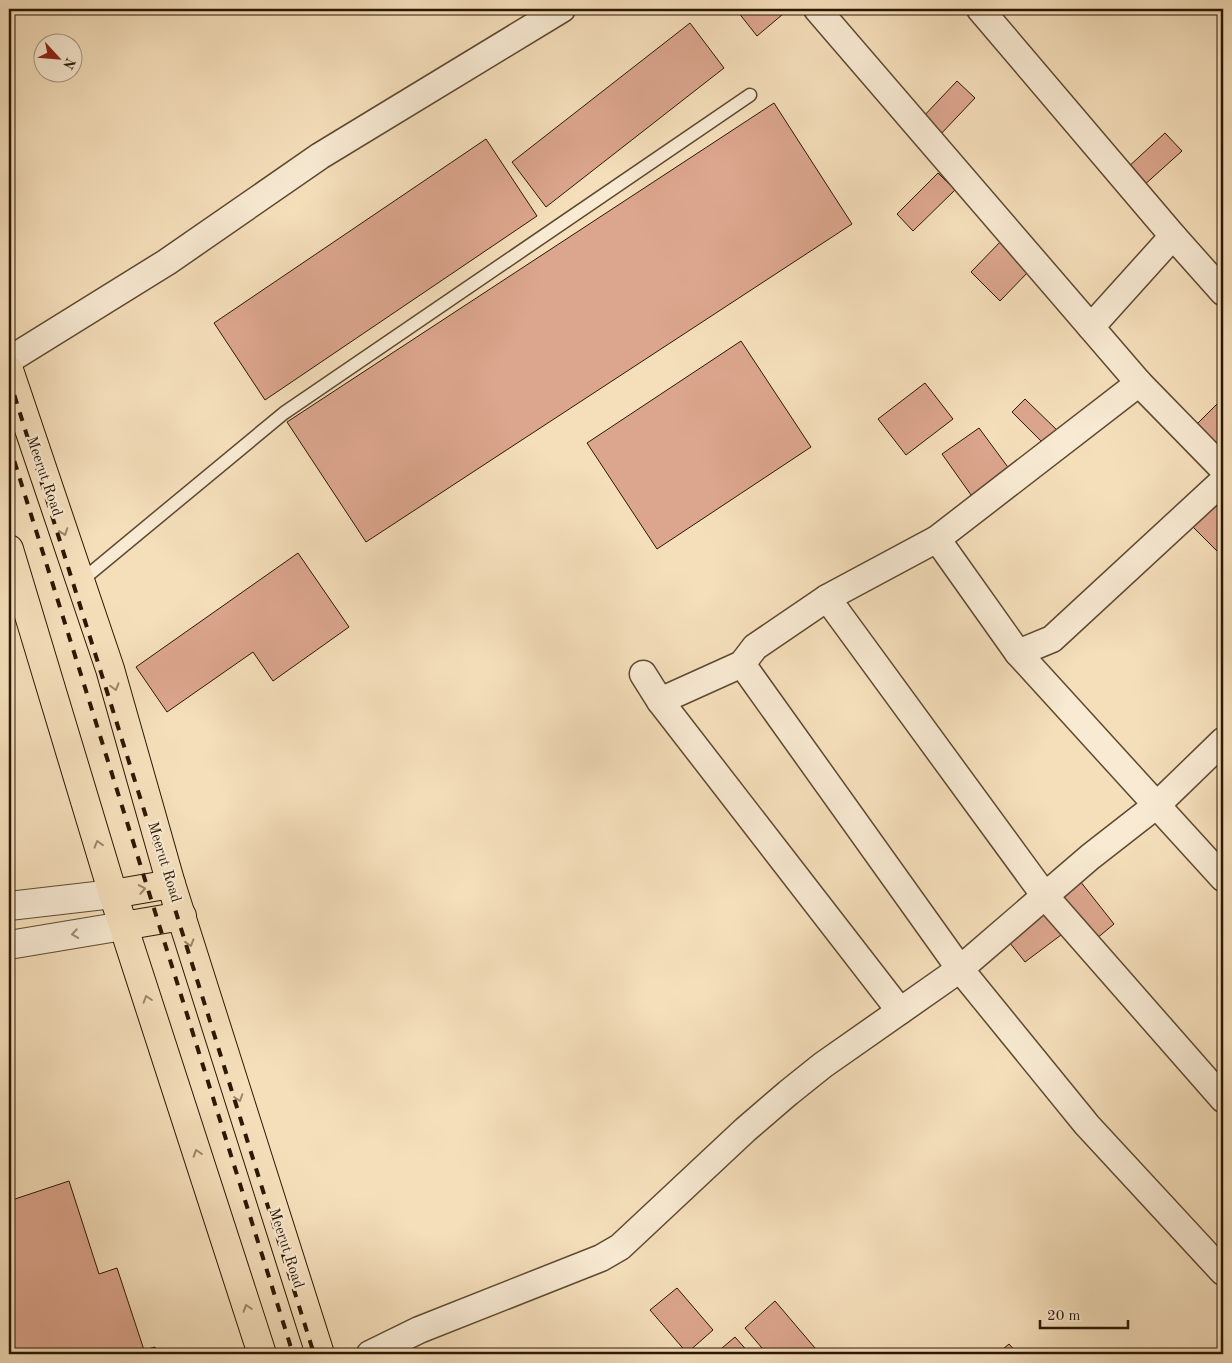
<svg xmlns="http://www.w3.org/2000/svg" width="1232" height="1363" viewBox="0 0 1232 1363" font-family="'Old Standard TT',serif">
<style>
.building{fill:#dca68e;stroke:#2b1702}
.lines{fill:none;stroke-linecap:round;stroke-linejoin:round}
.service-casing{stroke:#5e4930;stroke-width:15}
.minor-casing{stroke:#5e4930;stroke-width:29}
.tertiary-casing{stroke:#5e4930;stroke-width:30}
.primary-casing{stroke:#2b1702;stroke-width:30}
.service{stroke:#f8ead3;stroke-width:12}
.minor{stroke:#f8ead3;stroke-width:26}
.tertiary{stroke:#f8ead3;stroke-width:28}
.primary{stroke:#f5dfbb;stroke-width:28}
.rail{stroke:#2b1702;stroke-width:4;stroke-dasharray:9 9;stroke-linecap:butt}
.oneway{stroke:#9a8568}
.oneway2{stroke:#9c8b75}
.labels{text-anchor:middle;stroke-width:4.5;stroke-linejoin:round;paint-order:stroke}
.street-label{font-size:15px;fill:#2b1702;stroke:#f8ead3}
</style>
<rect width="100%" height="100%" fill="#f5dfbb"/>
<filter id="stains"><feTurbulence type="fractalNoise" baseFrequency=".004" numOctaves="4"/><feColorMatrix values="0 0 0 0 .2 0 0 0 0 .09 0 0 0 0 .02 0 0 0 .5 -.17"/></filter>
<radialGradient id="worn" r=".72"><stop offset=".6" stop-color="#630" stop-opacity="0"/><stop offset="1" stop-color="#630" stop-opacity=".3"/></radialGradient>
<g class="building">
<path d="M742 9H789L757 36 738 12Z"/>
<path d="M690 23 724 68 546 207 512 162Z"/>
<path d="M957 81 975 98 939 136 921 119Z"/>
<path d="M774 103 852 224 366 542 287 422Z"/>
<path d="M1165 133 1182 151 1142 187 1126 169Z"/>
<path d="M486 139 537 216 265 400 214 323Z"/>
<path d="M938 173 955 190 913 231 897 214Z"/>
<path d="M1002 240 1031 269 1000 301 971 272Z"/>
<path d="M741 341 811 447 657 549 587 443Z"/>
<path d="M925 383 953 419 906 455 878 419Z"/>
<path d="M1223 398V460L1193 428Z"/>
<path d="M1025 399 1060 433 1047 447 1012 412Z"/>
<path d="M979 428 1013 474 976 502 942 454Z"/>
<path d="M1223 489V557L1189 523Z"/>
<path d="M298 553 349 627 273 681 253 652 167 712 136 667Z"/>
<path d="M1080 881 1114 924 1090 944 1055 901Z"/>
<path d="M1046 907 1065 932 1025 962 1006 938Z"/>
<path d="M69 1181 99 1274 117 1268 144 1350 155 1347 157 1354H9V1201Z"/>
<path d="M677 1288 713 1330 687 1353 650 1310Z"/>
<path d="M775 1301 815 1348 808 1354H767L745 1328Z"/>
<path d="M735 1337 750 1354H715Z"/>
<path d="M1009 1344 1018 1354H997Z"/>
</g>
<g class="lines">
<g class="service-casing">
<path id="service" d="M81 581 284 413 750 95"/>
</g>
<g class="minor-casing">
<g id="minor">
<path d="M817 9 1139 383 1223 469"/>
<path d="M980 9 1173 236 1223 292"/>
<path d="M1091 327 1173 236"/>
<path d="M9 360 167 262 320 156 562 9"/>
<path d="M937 539 1018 653 1223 878"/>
<path d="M827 598 1045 896 1223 1099"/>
<path d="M1018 653 1052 639 1223 481"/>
<path d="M742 664 960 969 1087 1125 1223 1272"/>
<path d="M643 674 660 701 900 1011"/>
<path d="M660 701 742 664 755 647 827 598 937 539 1139 383"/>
<path d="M370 1354 419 1330 601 1258 620 1247 745 1130 788 1093 823 1065 960 969 1090 857 1158 804 1223 741"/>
</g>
</g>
<g class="tertiary-casing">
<g id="tertiary">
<path d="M9 906 113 894"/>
<path d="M9 945 123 926"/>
</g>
</g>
<g class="primary-casing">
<g id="primary">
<path d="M9 370 110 669 171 884 320 1354"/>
<path d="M9 549 113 894 262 1354"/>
<path d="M113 894 171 884"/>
<path d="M123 926 182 916"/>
</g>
</g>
<use href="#service" class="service"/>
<use href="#minor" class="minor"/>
<use href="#tertiary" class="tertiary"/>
<use href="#primary" class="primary"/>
<g class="rail">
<path d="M9 378 314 1354"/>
<path d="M9 444 293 1354"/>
</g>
</g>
<defs><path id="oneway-chevron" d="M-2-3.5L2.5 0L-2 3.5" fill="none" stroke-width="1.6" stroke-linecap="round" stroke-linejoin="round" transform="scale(1.25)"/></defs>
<g class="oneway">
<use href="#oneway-chevron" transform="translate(64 532) rotate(71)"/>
<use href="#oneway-chevron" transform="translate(115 687) rotate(74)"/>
<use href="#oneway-chevron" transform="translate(98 844) rotate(-107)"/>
<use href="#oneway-chevron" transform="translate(142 889) rotate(-10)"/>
<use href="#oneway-chevron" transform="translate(190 943) rotate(73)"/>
<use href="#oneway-chevron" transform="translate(147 999) rotate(-108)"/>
<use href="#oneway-chevron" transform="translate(239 1098) rotate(72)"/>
<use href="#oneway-chevron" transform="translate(197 1153) rotate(-108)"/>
<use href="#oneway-chevron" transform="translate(247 1308) rotate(-108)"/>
</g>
<use class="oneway2" href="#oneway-chevron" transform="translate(75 934) rotate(171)"/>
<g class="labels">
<g class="street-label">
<text transform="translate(45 476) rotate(71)" y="5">Meerut Road</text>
<text transform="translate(165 862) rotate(73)" y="5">Meerut Road</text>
<text transform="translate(287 1248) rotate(72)" y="5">Meerut Road</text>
</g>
</g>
<rect width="1232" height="1363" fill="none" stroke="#f5dfbb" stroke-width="30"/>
<rect x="10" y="10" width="1212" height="1343" fill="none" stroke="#2b1702" stroke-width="2.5"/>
<rect x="15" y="15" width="1202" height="1333" fill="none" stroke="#2b1702"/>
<g transform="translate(58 58) rotate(116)"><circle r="24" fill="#f8ead3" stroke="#a6967f"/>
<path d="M0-4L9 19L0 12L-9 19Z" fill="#8f2418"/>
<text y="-8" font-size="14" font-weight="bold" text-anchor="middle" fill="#2b1702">N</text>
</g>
<path d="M1040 1320v8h88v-8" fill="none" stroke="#2b1702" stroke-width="2.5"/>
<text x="1047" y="1320" font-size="15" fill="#2b1702" stroke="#f8ead3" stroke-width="4" paint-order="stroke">20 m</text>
<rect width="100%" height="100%" filter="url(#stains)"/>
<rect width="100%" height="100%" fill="url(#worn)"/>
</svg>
